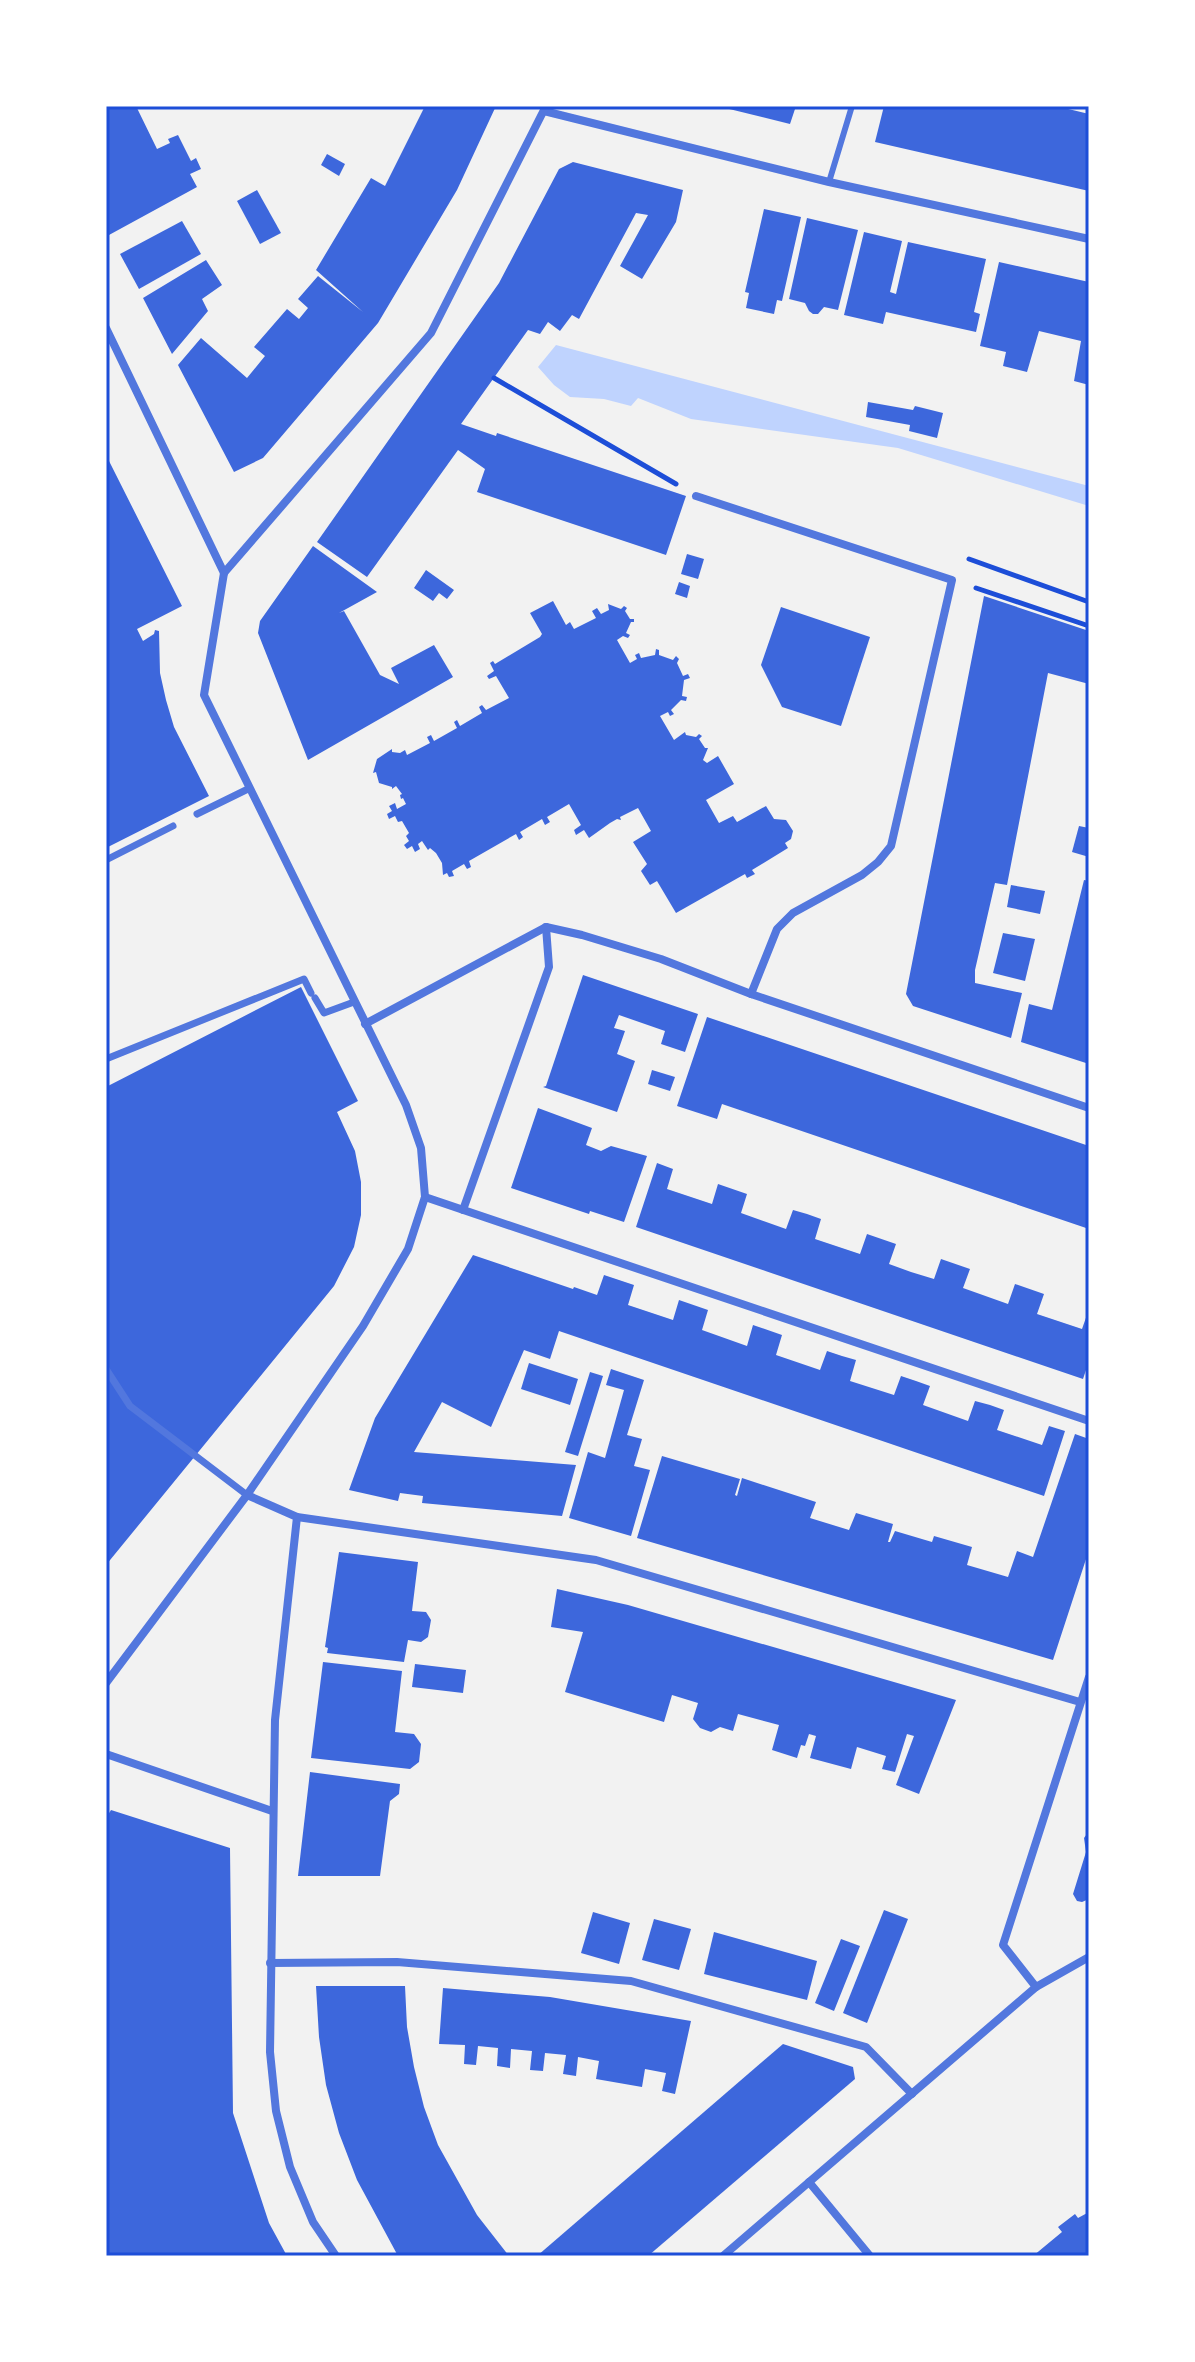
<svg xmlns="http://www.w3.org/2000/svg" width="1195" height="2362" viewBox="0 0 1195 2362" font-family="Commissioner,sans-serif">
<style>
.water{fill:#bfd3fe}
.building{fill:#3d67dc}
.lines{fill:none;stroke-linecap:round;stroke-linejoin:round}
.path{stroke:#1d4ed8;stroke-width:5}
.service{stroke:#5277de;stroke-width:6}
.pedestrian{stroke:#5277de;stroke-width:7}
.minor{stroke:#5277de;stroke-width:8}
.neatline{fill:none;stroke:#1d4ed8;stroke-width:3}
</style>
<rect width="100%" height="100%" fill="#f2f2f2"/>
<path class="water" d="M556 345 1089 486V506L898 448 691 419 638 398 631 406 604 399 570 397 554 385 538 367Z"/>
<g class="building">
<path d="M106 106H136L157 149 170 143 168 139 178 135 191 161 196 158 201 169 190 174 197 187 109 235 106 228Z"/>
<path d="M425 106H496L457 190 378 323 263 458 234 472 178 365 201 338 247 378 265 356 254 347 287 309 299 319 308 308 298 299 318 276 363 312 316 270 371 178 385 186Z"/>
<path d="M717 106H796L790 124Z"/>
<path d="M884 106H1056L1089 114V191L875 142Z"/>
<path d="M327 154 345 164 339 176 321 165Z"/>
<path d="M573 162 683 190 676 222 642 279 620 266 648 215 636 213 579 319 572 315 560 331 548 322 540 334 528 330 461 424 496 436 497 433 686 496 666 555 477 492 485 469 458 450 367 577 317 542 499 283 559 169Z"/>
<path d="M257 190 281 233 260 244 237 201Z"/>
<path d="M764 209 801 217 782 301 777 300 774 314 746 308 749 293 745 292Z"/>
<path d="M807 218 858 230 838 310 824 307 818 314H813L809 311 805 303 789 299Z"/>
<path d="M182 221 201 254 139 289 120 254Z"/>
<path d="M864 232 902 241 890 292 896 294 908 242 986 259 974 312 980 314 976 332 886 312 883 324 844 315Z"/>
<path d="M206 260 222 285 202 299 208 311 172 354 143 298Z"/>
<path d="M999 262 1089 282V385L1074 381 1081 341 1039 331 1027 372 1003 366 1006 352 980 346Z"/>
<path d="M868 402 913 410 915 406 943 413 937 438 909 431 910 425 866 417Z"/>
<path d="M106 455 182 606 137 629 143 641 154 634 155 630 159 631 160 673 166 700 174 727 209 796 106 848Z"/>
<path d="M313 546 377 592 339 613 344 611 380 675 399 684 391 668 434 645 453 677 308 760 258 633 260 621Z"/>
<path d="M687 554 704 559 698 579 681 574Z"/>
<path d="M426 570 454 590 447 599 439 593 433 601 414 588Z"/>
<path d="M679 582 690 586 687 598 675 594Z"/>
<path d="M984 596 1089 631V684L1048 673 1007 885 995 883 975 970V983L1022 993 1011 1038 913 1006 906 994Z"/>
<path d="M553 601 566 625 570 622 574 629 596 618 592 611 597 608 601 614 609 610 608 604 621 609 624 606 627 608 625 611 630 619H634V622H631L626 633 630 635 628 638 623 636 617 640 630 663 637 659 635 655 639 653 641 658 655 655 656 649 659 650V655L673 660 676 656 679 659 677 663 683 676 688 674 690 678 684 680 682 696 687 697 686 701 681 700 671 710 674 714 670 716 668 712 660 716 674 740 685 732 686 735 696 737 699 734 702 736 699 739 705 748H708L703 760 707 763 718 756 734 784 706 800 719 823 733 816 737 822 766 806 774 819 786 820 793 831 791 839 785 843 788 848 752 870 755 874 747 878 745 874 676 913 657 881 650 885 641 871 647 864 633 842 651 831 638 808 620 817 621 820 617 819 610 823 589 838 584 830 576 835 574 830 581 825 569 804 547 817 550 822 545 825 542 819 520 832 523 837 519 840 516 834 469 861 471 867 467 869 464 864 452 871 454 876 449 877 447 873 443 875 442 863 436 853 430 848 428 850 422 841 418 844 420 849 415 852 412 846 407 849 404 845 409 841 406 836 409 833 402 821 398 822 395 816 389 819 387 814 392 811 389 806 395 803 397 809 406 804 403 798 401 799 400 795 402 794 396 786 392 789V787L379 783 376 772 373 773 377 759 392 749V752L400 753 405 750 407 755 430 743 427 737 431 735 434 741 457 728 454 722 457 720 460 726 482 713 479 707 482 705 486 710 509 698 496 676 489 679 487 676 494 671 490 663 493 661 495 664 540 637 542 634 530 613Z"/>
<path d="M781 607 870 637 841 726 782 707 761 665Z"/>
<path d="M1079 826 1089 828V857L1072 852Z"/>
<path d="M1084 880 1089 881V1064L1021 1042 1029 1004 1052 1010Z"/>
<path d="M1011 885 1045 891 1040 914 1007 907Z"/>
<path d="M1003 933 1035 939 1025 981 993 973Z"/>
<path d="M583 975 698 1014 685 1052 661 1044 665 1031 619 1015 614 1028 625 1031 617 1054 635 1061 617 1112 543 1087 546 1086Z"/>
<path d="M301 987 358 1101 337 1112 355 1151 361 1182V1215L354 1247 334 1286 106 1565V1087Z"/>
<path d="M707 1017 1089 1146V1229L722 1104 717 1119 677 1106Z"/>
<path d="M652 1070 675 1077 670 1091 648 1084Z"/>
<path d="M538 1108 592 1128 586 1145 601 1151 611 1146 647 1156 624 1222 590 1211 589 1214 511 1188Z"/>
<path d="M657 1163 673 1169 667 1189 712 1204 718 1184 747 1194 741 1213 786 1229 793 1210 807 1214 821 1219 815 1239 860 1254 867 1234 896 1244 889 1264 911 1272 934 1279 941 1259 970 1269 963 1288 1008 1304 1015 1284 1044 1294 1037 1314 1082 1329 1089 1309V1361L1083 1379 636 1227Z"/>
<path d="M473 1255 573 1289 574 1287 597 1295 604 1275 634 1285 628 1305 673 1320 679 1300 708 1310 702 1330 747 1346 753 1325 782 1335 776 1355 820 1370 827 1351 842 1356 856 1360 850 1381 894 1395 901 1376 916 1381 930 1386 923 1405 968 1421 975 1401 990 1405 1004 1410 997 1430 1042 1445 1049 1426 1065 1431 1044 1496 559 1331 550 1359 524 1350 491 1427 442 1402 414 1452 576 1465 562 1516 422 1503 423 1496 400 1493 398 1501 349 1490 375 1418Z"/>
<path d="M529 1363 578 1379 570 1405 521 1389Z"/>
<path d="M611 1369 644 1380 627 1435 642 1439 634 1466 650 1470 631 1536 569 1518 588 1452 605 1458 624 1390 606 1385Z"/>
<path d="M590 1372 603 1376 578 1456 565 1452Z"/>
<path d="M1075 1434 1089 1439V1550L1053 1660 637 1538 662 1456 740 1479 735 1495 737 1496 742 1478 816 1502 810 1518 849 1530 856 1513 893 1524 888 1542H890L895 1531 932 1542 934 1536 972 1547 967 1565 1008 1577 1017 1551 1033 1557Z"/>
<path d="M339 1552 418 1562 412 1611 426 1612 431 1620 428 1637 421 1642 408 1640 404 1662 327 1653 328 1648 325 1647Z"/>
<path d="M557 1589 628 1605 956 1700 919 1794 896 1785 914 1736 907 1734 895 1772 882 1769 886 1756 857 1747 851 1769 810 1758 816 1736 809 1734 805 1746 801 1745 797 1758 772 1750 779 1725 738 1714 733 1731 720 1727 711 1732 700 1728 693 1719 698 1703 672 1695 664 1722 565 1692 583 1632 551 1627Z"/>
<path d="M323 1662 402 1671 395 1732 414 1734 421 1744 419 1762 410 1769 311 1758Z"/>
<path d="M415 1664 466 1670 463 1693 412 1687Z"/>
<path d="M310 1772 400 1784 399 1794 390 1801 380 1876H298Z"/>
<path d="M111 1810 230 1848 233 2113 269 2223 287 2256H106V1818Z"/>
<path d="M1089 1831V1899L1082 1902 1077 1901 1073 1894 1086 1852 1084 1838Z"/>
<path d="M884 1910 908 1919 867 2023 843 2013Z"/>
<path d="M593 1912 630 1923 619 1964 581 1953Z"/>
<path d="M654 1919 691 1929 679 1970 642 1960Z"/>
<path d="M714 1932 817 1961 807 2000 704 1974Z"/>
<path d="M841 1939 860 1946 834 2011 815 2003Z"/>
<path d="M316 1986H405L407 2027 414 2067 424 2107 438 2145 477 2215 509 2256H398L357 2180 339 2133 326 2085 319 2037Z"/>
<path d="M443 1988 550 1997 691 2021 675 2094 662 2091 666 2073 645 2069 642 2087 596 2079 599 2061 578 2057 576 2076 563 2074 566 2055 545 2053 543 2071 530 2070 532 2051 511 2049 510 2068 497 2066 498 2048 478 2046 476 2065 464 2064 465 2045 439 2044Z"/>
<path d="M783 2044 853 2067 855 2079 648 2256H537Z"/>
<path d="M1089 2212V2256H1033L1062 2232 1058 2227 1075 2214 1078 2218Z"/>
</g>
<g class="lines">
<g class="path">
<path d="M494 378 676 484"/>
<path d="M969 559 1089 602"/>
<path d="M976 588 1089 626"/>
</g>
<path class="service" d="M829 182 852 106"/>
<g class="pedestrian">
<path d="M197 814 248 789"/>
<path d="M106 860 173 826"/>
<path d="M315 998 324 1013 354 1002"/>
<path d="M106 1059 304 979 311 993"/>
<path d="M106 1369 130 1406 247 1495"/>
</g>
<g class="minor">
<path d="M544 111 829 182 1089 239"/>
<path d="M106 328 224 573"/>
<path d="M696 496 952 580 891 846 878 862 862 875 793 913 777 929 751 994"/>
<path d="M365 1024 546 927 582 935 661 959 751 994 1089 1108"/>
<path d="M425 1197 1089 1421"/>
<path d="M463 1210 549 967 546 927"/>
<path d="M297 1517 596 1560 1080 1702"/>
<path d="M106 1683 247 1495"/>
<path d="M106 1754 272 1811"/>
<path d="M270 1963 397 1962 631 1981 866 2047 912 2094"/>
<path d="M1036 1987 1003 1945 1089 1677"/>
<path d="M809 2182 870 2256"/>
<path d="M336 2256 313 2222 290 2167 276 2111 270 2052 275 1720 297 1517 247 1495 363 1326 408 1249 425 1197 421 1148 406 1105 204 695 224 573 431 333 546 106"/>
<path d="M723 2256 1036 1987 1089 1957"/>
</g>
</g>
<rect width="1195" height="2362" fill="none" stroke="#ffffff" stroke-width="216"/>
<rect x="108" y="108" width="979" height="2146" class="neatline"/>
</svg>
